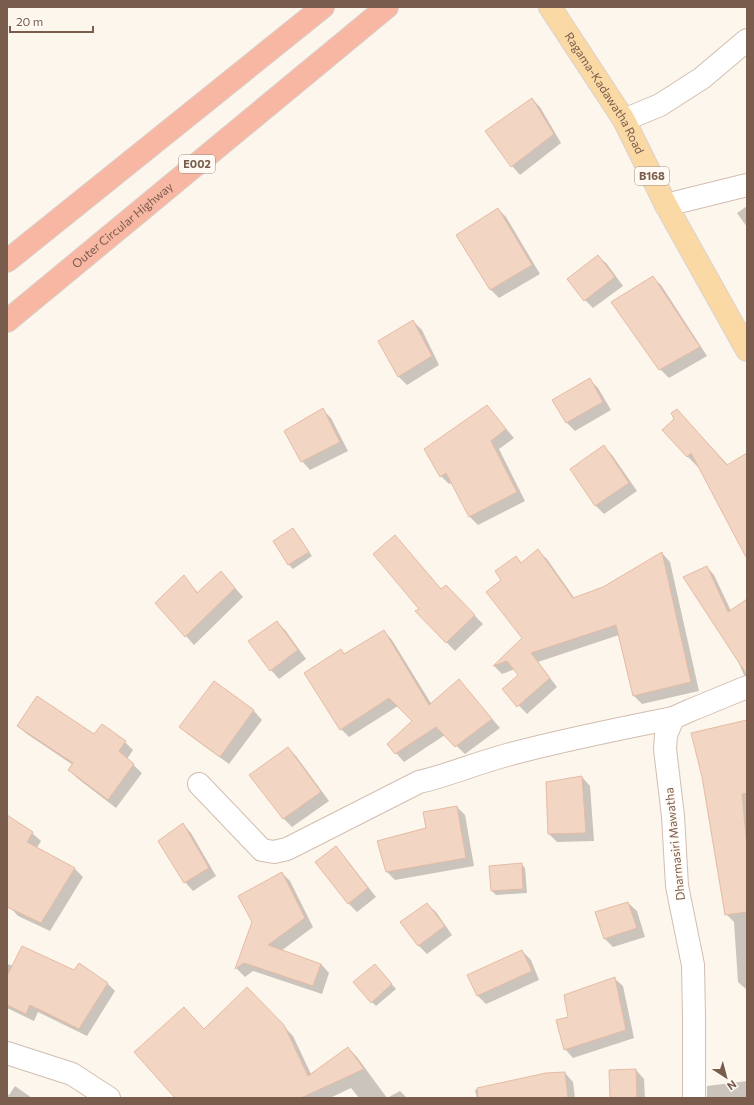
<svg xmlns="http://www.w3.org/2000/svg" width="754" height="1105" viewBox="0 0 754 1105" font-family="Commissioner,sans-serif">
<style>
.shadow{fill:#0003}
.building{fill:#f3d5c3;stroke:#e6bba3}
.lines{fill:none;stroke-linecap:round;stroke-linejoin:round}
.minor-casing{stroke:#d1beb0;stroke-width:24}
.major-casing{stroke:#dad1cd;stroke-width:24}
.highway-casing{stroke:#dad1cd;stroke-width:24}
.minor{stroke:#fff;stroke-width:22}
.major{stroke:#fbd9a5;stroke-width:22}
.highway{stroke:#f7b7a3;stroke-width:22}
.labels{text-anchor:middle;stroke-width:3;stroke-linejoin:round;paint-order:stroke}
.shield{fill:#fffaf3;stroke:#a28b7f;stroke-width:1}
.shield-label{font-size:11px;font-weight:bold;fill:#7a5c4d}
.street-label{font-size:12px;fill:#7a5c4d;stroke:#fffaf3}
</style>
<rect width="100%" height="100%" fill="#fdf6ec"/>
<g class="shadow">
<path d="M532 99 540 107 561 143 520 175 512 166Z"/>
<path d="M747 206V227L737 213Z"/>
<path d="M498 209 506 217 540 274 499 298 491 290 458 235Z"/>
<path d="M598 256 607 264 623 286 593 308 585 300Z"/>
<path d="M652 277 661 285 707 356 669 378 660 369 612 302Z"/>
<path d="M413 321 422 330 439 365 407 385 398 376Z"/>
<path d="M590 380 598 388 611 410 575 431 566 422Z"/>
<path d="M487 406 514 438 499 449 525 501 478 525 470 517 452 483 449 484 441 476Z"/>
<path d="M322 409 331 418 348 451 310 470 302 461Z"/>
<path d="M677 410 728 465 747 454V551L700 467 699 468 687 456 675 419Z"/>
<path d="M604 447 612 455 637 491 604 514 595 505Z"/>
<path d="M293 529 312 556 293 569 289 565 274 541Z"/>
<path d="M403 545 442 590 446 587 483 624 455 651 417 612 421 609Z"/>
<path d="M538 551 547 559 575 599 603 588 662 553 670 562 699 691 642 704 634 696 619 635 538 662 557 687 527 714 503 689 519 675 515 669 502 674 494 666 524 638 503 580 516 557 522 563Z"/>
<path d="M707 567 714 575 731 611 747 601V678L744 675 738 661Z"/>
<path d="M184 576 198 593 229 581 243 597 194 645 186 636Z"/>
<path d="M277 622 285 630 306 659 279 679 271 670Z"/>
<path d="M384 631 392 640 432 705 459 680 500 728 465 754 445 735 404 762 388 744 413 721 398 706 349 737 341 729V650L345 654Z"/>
<path d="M214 682 254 711 262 720 229 764 189 735 181 727Z"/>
<path d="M18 726 95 735 125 742 133 750 127 759 142 773 116 808 77 778 69 770 73 765 27 734Z"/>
<path d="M288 748 296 756 329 801 292 827 284 819 250 775Z"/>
<path d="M747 772V990L738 982 734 922 726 914 703 776Z"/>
<path d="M582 777 590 786 594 841 557 842 549 834Z"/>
<path d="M457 807 465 815 474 866 395 880 387 872 378 842 427 829Z"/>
<path d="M7 817 32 833 41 841 36 849 74 868 83 877 50 931 18 916 10 907 7 894Z"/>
<path d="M183 824 191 833 216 876 193 891 185 882Z"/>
<path d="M336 847 344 856 376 897 357 912 348 903Z"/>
<path d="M521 864 525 868 527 893 496 895 492 891 490 867Z"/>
<path d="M282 873 290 881 313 927 281 951 321 964 329 973 322 994 253 971 245 977 237 969 253 922Z"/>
<path d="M628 903 637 911 645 937 613 947 604 938Z"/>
<path d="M427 904 436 912 452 935 427 954 418 945Z"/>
<path d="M522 951 531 960 539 980 486 1004 478 996 469 975Z"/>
<path d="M7 964 13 966 74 972 107 983 115 991 87 1036 38 1012 34 1021 7 1008Z"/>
<path d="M379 969 396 989 376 1006 372 1002Z"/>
<path d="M614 978 623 986 634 1038 573 1058 565 1049 569 1018Z"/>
<path d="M247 988 293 1036 311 1074 348 1048 357 1057 387 1098H359L351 1088 330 1098H177L204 1030Z"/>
<path d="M636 1070 644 1079 645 1098H611Z"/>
<path d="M565 1073 573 1082 575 1098H477L475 1090 546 1074Z"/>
<path d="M747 1081V1098H707V1086Z"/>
<path d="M15 1086 32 1098H7V1094L9 1095Z"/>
<path d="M400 1091 407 1098H387Z"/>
</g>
<g class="building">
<path d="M532 98 554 134 511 167 485 131Z"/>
<path d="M498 208 532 265 490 290 456 235Z"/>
<path d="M598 255 615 277 584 301 567 279Z"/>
<path d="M653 276 700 347 659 370 611 302Z"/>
<path d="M413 320 432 356 398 377 378 341Z"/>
<path d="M590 378 603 402 566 423 552 400Z"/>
<path d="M487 405 506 429 491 441 517 492 469 517 446 473 440 477 424 449Z"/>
<path d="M323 408 340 442 301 462 284 431Z"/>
<path d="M677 409 727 465 747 453V559L691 453 687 457 662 430 674 419 671 413Z"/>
<path d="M604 445 629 483 595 506 570 469Z"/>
<path d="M293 528 309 552 288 565 273 541Z"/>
<path d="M395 535 441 589 446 585 475 615 446 643 415 611 419 609 373 554Z"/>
<path d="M538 549 573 598 603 587 662 552 691 682 633 696 616 625 531 653 550 678 517 707 502 689 518 675 507 661 493 666 522 638 486 592 501 580 495 571 516 556 521 563Z"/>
<path d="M707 566 728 612 747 599V675L683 577Z"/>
<path d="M221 571 235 588 185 637 155 603 184 575 197 593Z"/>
<path d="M277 621 298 650 270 671 248 641Z"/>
<path d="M384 630 429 705 459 679 492 719 455 747 436 727 395 754 387 744 412 721 389 698 340 730 304 673 341 649 344 654Z"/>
<path d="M214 681 254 710 220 757 179 727Z"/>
<path d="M37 696 94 734 102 724 126 741 119 751 134 764 108 800 68 770 73 763 17 726Z"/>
<path d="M747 720V793L742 794 747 847V912L725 915 702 777 691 733Z"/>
<path d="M288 747 321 792 283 819 249 775Z"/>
<path d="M582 776 586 833 548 834 546 782Z"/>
<path d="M457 806 466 858 386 872 377 841 426 828 423 812Z"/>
<path d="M7 815 33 832 27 842 75 868 41 923 7 907Z"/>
<path d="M183 823 209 868 184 883 158 841Z"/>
<path d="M336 846 368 888 348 904 315 862Z"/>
<path d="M522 863 523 889 491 891 489 866Z"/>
<path d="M282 872 305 918 268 945 321 964 313 986 244 963 235 969 252 922 238 896Z"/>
<path d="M628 902 637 928 604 939 595 912Z"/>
<path d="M427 903 445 926 418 946 400 922Z"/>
<path d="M22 946 74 970 79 963 108 983 79 1029 30 1005 26 1014 7 1005V976Z"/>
<path d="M522 950 532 971 477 996 467 975Z"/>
<path d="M375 964 392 984 371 1003 353 982Z"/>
<path d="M615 977 626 1030 564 1050 556 1020 568 1017 564 995Z"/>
<path d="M247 987 284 1025 308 1076 348 1047 364 1069 301 1098H175L134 1052 184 1007 204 1029Z"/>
<path d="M636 1069 637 1098H610L609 1070Z"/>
<path d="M565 1072 568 1098H478L477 1088 546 1073Z"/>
</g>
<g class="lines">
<g class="minor-casing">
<g id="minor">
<path d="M624 120 660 105 702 78 747 40"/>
<path d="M666 205 747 185"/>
<path d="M199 784 262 850 274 852 287 849 419 782C449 775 477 763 507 755 562 740 618 729 673 718"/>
<path d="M7 1053 72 1074 109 1098"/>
<path d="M694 1098V1017L693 965 677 886 673 816 665 749 666 735 673 718 691 710 747 687"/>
</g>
</g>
<g class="major-casing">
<g id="major">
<path id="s1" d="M550 7 624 120 666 205 747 350"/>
</g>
</g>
<g class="highway-casing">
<g id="highway">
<path d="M7 261 323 7"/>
<path id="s2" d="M7 321 387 7"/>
</g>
</g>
<use href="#minor" class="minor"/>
<use href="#major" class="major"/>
<use href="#highway" class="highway"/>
</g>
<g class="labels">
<g class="shield">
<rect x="179" y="155" width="36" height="18" rx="3"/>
<rect x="635" y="167" width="34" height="18" rx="3"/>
</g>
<g class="shield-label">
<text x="197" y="168">E002</text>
<text x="652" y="180">B168</text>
</g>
<g class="street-label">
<text dy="4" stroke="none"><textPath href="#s1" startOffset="102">Ragama-Kadawatha Road</textPath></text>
<text dy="4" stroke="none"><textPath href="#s2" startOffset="150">Outer Circular Highway</textPath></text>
<text transform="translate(675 844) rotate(-96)" y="4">Dharmasiri Mawatha</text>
</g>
</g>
<rect width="754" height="1105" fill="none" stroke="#7a5c4d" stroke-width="16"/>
<g transform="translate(726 1077) rotate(144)" stroke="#fffaf3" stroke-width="3" paint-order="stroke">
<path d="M0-3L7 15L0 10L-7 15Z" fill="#7a5c4d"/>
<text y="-6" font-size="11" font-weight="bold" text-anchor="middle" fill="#7a5c4d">N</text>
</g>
<path d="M10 26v6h83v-6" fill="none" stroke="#7a5c4d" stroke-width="2"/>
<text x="16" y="26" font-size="12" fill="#7a5c4d" stroke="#fffaf3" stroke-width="3" paint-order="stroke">20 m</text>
</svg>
